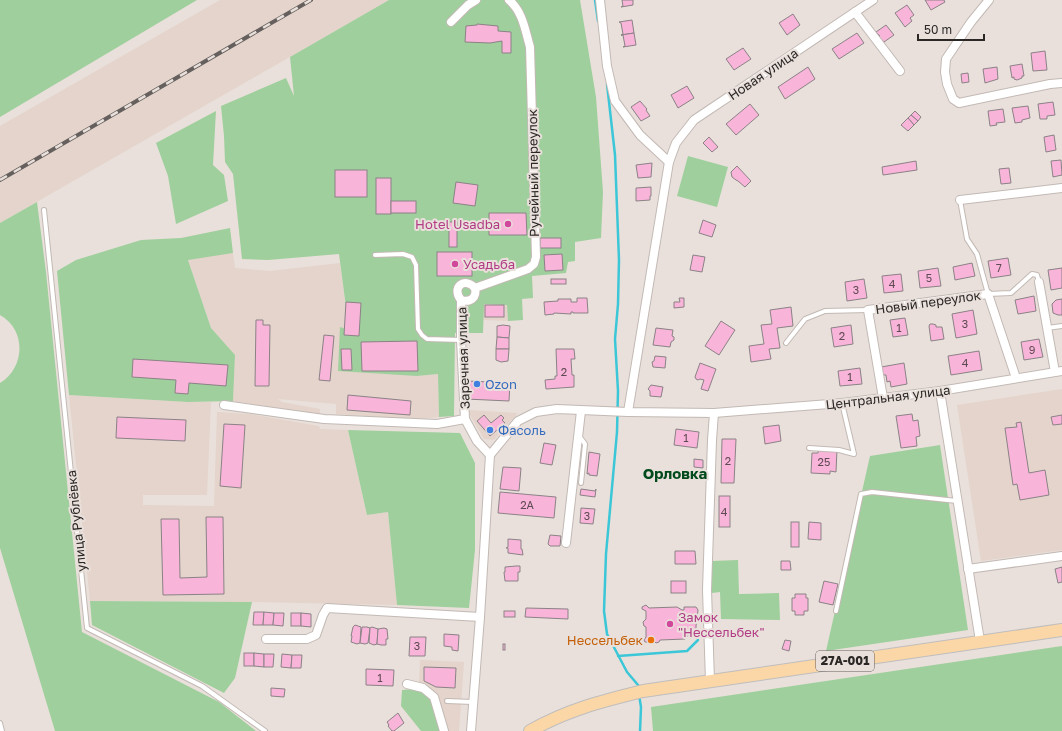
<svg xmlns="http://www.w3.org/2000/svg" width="1062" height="731" viewBox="0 0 1062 731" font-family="'Golos Text',sans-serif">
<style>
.built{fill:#e4d4cb}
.green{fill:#9fcf9c}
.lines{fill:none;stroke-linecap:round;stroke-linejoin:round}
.stream{stroke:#3bc7d7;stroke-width:2.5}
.building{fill:#f9b4d9;stroke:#8b8286}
.service-casing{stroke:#c2b9b4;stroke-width:6}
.minor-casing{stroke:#c2b9b4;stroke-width:10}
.primary-casing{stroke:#bfbebe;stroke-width:14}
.service{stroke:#fff;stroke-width:4}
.minor{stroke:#fff;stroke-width:8}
.primary{stroke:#fbd6a6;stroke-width:12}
.rail-casing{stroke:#65605d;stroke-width:4}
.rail{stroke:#e9e0db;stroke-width:2.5;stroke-dasharray:8;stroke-linecap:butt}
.hotel-dot{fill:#d1479c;stroke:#e9e0db;stroke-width:1.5}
.shop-dot{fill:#3f7fe0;stroke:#e9e0db;stroke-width:1.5}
.food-dot{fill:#e8710a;stroke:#e9e0db;stroke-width:1.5}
.labels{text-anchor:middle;stroke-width:4;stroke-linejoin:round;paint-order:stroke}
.number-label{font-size:11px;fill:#5e4a52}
.shield{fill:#e9e0db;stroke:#635e5c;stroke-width:1}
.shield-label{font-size:12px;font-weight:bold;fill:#2a2725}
.street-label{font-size:13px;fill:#2a2725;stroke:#e9e0db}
.hotel-label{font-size:13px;fill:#b23c85;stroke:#e9e0db;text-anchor:start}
.shop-label{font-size:13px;fill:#366cbe;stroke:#e9e0db;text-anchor:start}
.food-label{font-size:13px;fill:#c56008;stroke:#e9e0db;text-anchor:end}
.quarter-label{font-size:15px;font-weight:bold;fill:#014a1c;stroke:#e9e0db}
</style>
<rect width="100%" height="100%" fill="#e9e0db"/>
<g class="built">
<path d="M220 0H389L0 223V126Z"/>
<path d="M233 253 235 268 270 271 340 263 349 331 340 328 417 376 438 374 439 417 415 419 336 414V404L278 399 282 402 320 409V415L233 401 235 355 211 328 188 259Z"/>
<path d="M483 304 507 305 508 321 483 320Z"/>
<path d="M1062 389V550L981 561 957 405Z"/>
<path d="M69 395 188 402H211L207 495H143V505L214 506 217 412 250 414 319 426 320 429 348 430 367 515 388 512 397 605 252 602 90 601Z"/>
<path d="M467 410 518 413 494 440 484 439Z"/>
<path d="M420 660 464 662 459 731H448L436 693 419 683Z"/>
</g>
<g class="green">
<path d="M0 0H197L0 117Z"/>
<path d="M389 0H580L596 97 603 192 601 238 575 242V261L568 262 566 273 532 276 533 298 522 299 523 320 508 321 507 305 484 304 483 333H455L454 416 439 417 438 374 417 376 338 371 340 327 349 330 339 254 268 260 242 259 233 174 225 162 224 136 221 106 286 78 294 96 290 57Z"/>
<path d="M216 111 213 165 224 175 228 201 176 224 168 176 156 143Z"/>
<path d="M688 156 728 167 717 207 677 196Z"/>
<path d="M37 202 46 272 82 632 219 702 256 731H55L0 548V383C25 368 27 330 0 315V223Z"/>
<path d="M230 228 233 253 188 260 211 328 235 355 233 401 188 402 69 395 57 271 76 260 141 240 181 238Z"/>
<path d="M348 430 460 433 475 463V550L469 608 397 605 388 512 367 515Z"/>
<path d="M940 445 968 630 826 651 870 456Z"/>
<path d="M738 560 739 594 779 593 780 620 721 619 720 592 712 593V561Z"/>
<path d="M90 601 252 602 235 678 224 693 92 625Z"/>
<path d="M1062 646V731H653L651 707Z"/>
<path d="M413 689C435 695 436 712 442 731H421L401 706 402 690Z"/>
</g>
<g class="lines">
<g class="stream">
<path d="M595 0 598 21"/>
<path d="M607 84 615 155 619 260 618 304 615 339 618 391 617 432 606 554 604 611 607 634 627 672 638 685 639 688"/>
<path d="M618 656 687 651 698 640"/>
<path d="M639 695 641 707 640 731"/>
</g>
</g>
<g class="building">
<path d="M622 0H633V5L621 7 623 6Z"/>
<path d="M925 0H944L945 2 931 10Z"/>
<path d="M907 5 914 15 910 18 912 21 905 27 895 13Z"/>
<path d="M793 14 800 25 787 35 779 23Z"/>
<path d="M632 20 634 33 621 35 623 34 621 23 619 22Z"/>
<path d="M477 24 498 26V31L511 32V53H502V41L490 43 465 42 466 26 477 25Z"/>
<path d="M886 25 894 35 884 42 882 40 881 41 878 37 880 36 876 32Z"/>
<path d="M634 33 636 45 623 47 625 46 623 35H621Z"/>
<path d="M857 33 864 43 839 59 832 49Z"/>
<path d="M743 48 751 59 734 70 726 59Z"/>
<path d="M1045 51 1047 70 1033 71 1031 53Z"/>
<path d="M1022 64 1024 76H1022V78L1017 80 1014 79V77L1012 78 1010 66Z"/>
<path d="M808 67 815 79 785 99 778 87Z"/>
<path d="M997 67 998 79 985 83 983 69Z"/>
<path d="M968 73 969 82 962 83 961 74Z"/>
<path d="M687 86 694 98 678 108 671 95Z"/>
<path d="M640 101 647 109 646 110 650 116 641 121 631 107Z"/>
<path d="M1053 102 1055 115 1047 116V119H1040L1038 104Z"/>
<path d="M750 104 759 115 736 135 726 124Z"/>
<path d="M1028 106 1030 118 1022 120V122L1015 123 1012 108Z"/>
<path d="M1003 109 1005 122 996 123 997 125 990 126 988 111Z"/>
<path d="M915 111 921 117 918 121 911 115Z"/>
<path d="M911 115 918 121 914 125 908 118Z"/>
<path d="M908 118 914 125 908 131 901 125Z"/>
<path d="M1054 135 1056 150 1046 152 1044 137Z"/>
<path d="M709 137 718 147 712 152 703 143Z"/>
<path d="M1061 160 1062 175 1053 177 1051 161Z"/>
<path d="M916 161 917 170 883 175 882 167Z"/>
<path d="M652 163 651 177 638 178 636 165Z"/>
<path d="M737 166 751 181 745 187 738 181 736 180 732 177 731 172Z"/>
<path d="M1009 168 1011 183 1001 184 999 169Z"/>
<rect x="335" y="170" width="32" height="27"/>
<rect x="376" y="178" width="15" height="36"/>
<path d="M456 182 478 185 475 206 453 203Z"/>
<path d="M651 187V196H650V200L636 201V188Z"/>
<rect x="391" y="201" width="25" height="12"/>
<path d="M489 213H526L527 235H489Z"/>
<path d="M703 220 716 225 712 237 699 233Z"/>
<rect x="449" y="222" width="8" height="25"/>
<rect x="540" y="238" width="21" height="10"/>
<rect x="437" y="252" width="35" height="24"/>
<path d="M562 254 563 270 545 271 544 255Z"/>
<path d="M693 255 705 257 702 272 690 270Z"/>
<path d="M1008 258 1011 275 991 278 988 261Z"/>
<path d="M972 263 975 276 955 280 953 267Z"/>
<path d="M938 268 941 286 920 288 918 271Z"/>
<path d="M1062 268V288L1051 290 1048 270Z"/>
<path d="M901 274 903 291 884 293 882 276Z"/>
<rect x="551" y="279" width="15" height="5"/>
<path d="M864 279 867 298 847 301 845 282Z"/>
<path d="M1034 296 1036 311 1018 314 1015 300Z"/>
<path d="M577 298H587L588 313H573V312H571V314L554 313V314L545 315 544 302 558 301V299H571V302H577Z"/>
<path d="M679 298H684V307L674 308V302H680Z"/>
<path d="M1062 299V315H1058L1053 313 1052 304 1056 300Z"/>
<path d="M346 302 361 303 359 336 344 335Z"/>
<rect x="485" y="305" width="19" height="12"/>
<path d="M791 307 793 326 777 328 780 348 769 349 771 359 751 362 749 346 764 344 761 325 772 324 770 310Z"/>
<path d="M973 310 977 334 956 338 952 314Z"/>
<path d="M905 318 908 335 893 337 890 320Z"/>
<path d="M256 320H263V325H270L269 386H255Z"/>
<path d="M721 321 735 330 719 355 705 346Z"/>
<path d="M930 324H933L936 325V327H942L944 339 931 341 929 326Z"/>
<path d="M503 325 510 326 509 338 497 337V326Z"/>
<path d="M851 325 853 344 834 347 831 328Z"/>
<path d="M656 328 673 330 672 336 674 337V340L671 342 670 347 653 345Z"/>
<path d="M324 335 334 336 330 381 319 380Z"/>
<path d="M497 337 509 338V349H496Z"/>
<path d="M1039 339 1043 357 1024 360 1021 342Z"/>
<path d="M417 341 418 371H362L361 342Z"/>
<path d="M341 349H351L352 370H342Z"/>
<path d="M496 349H509L508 361 501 362 496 360Z"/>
<path d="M556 349H574L575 359H571L572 375H574V387L546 389 545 380 555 379V376H557Z"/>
<path d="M979 351 982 370 951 375 948 356Z"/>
<path d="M655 356 666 357 665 368 653 367 652 362 654 361Z"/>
<path d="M133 359 228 365 226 386 189 383 188 394 175 393 176 380 132 377Z"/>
<path d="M700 363 716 369 708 391 701 389 704 380 700 379 698 380 696 379 695 377Z"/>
<path d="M904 363 907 384 891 387 890 381 887 382 886 375H882L881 367Z"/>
<path d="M860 368 862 384 840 386 838 371Z"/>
<path d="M467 381 510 383 509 401 466 399Z"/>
<path d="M651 385 663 387 661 397 650 396V391L648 389Z"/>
<path d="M348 395 411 401 410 415 347 410Z"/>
<path d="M912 414 913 421 918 420 920 436 916 437 917 446 901 448 896 416Z"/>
<path d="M484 415 491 423 501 415 504 418 502 420 505 423 490 436 477 421Z"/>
<path d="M1062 415V424L1053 425 1051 417Z"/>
<path d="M117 417 186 420 185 441 116 438Z"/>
<path d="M1021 422 1029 473 1045 470 1049 495 1020 500 1017 484 1013 485 1005 428 1017 427 1016 423Z"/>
<path d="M224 424 245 425 241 488 220 486Z"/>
<path d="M779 425 781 441 765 444 763 427Z"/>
<path d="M676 429 699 432 697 448 674 445Z"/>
<path d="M722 439H736L734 483H721Z"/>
<path d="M544 443 556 445 552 465 540 463Z"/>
<path d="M819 448 837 449 836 472 830 471V474L811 473 812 453H818Z"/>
<path d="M589 452 600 454 597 476 589 475V473L587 474Z"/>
<path d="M694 459 703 460V468L694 467Z"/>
<path d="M503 467 521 468 519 491 500 489Z"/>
<path d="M581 489 595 491 596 489 595 497 580 495Z"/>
<path d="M500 492 556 497 554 518 498 513Z"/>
<rect x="719" y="496" width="11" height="31"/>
<path d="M581 508 595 509 593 524 580 523Z"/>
<path d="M206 517H223L224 594 163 595 161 519H179L180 578 207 577Z"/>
<rect x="791" y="522" width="8" height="25"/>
<path d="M809 522 821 523V540L808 539Z"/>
<path d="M550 535 561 536 560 546H550L548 544Z"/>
<path d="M508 539 521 540V549H522L523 555 508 553V548H506L508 547Z"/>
<path d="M675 551H695L696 564H675Z"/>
<path d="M781 561H790L791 570H781Z"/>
<path d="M516 566H520V572H518V581H505L504 572H505V567Z"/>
<path d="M1062 567V582L1058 583 1055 569Z"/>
<rect x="671" y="581" width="15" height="12"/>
<path d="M824 581 838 584 833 605 819 602Z"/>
<path d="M795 594H806V598H808V611H804V615H795V611H792V598H795Z"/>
<path d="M646 605 649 608 677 607 682 610H684V607H696L698 610 696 626V630L695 632H691L685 639 660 640 659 642 656 643 653 640H650L649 642H645L644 640 646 637V627L644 626 643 622 646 619V611L642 609V607Z"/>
<path d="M526 608 568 609V619L525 617Z"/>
<rect x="504" y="611" width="11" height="6"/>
<path d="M254 612H264L263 625H253Z"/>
<path d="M264 612 274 613 273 625H263Z"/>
<path d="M274 613H284L283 626 273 625Z"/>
<rect x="291" y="613" width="10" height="13"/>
<path d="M301 613 311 614V627L301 626Z"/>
<path d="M355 625 361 627 360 643 357 644 351 642 352 636H351L353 627Z"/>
<path d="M362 627H367L370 628 368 643 365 644 360 643Z"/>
<path d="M372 627 378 629 377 644 374 645 369 643 370 628Z"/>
<path d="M384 628 387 629 388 639H386V645H381L377 644 378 629Z"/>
<path d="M444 634 459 635 458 651 452 650V647L444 646Z"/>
<path d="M410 637H426L425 656H409Z"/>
<path d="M785 640 791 641 789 651 782 649Z"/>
<rect x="503" y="644" width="2" height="6"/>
<rect x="244" y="653" width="10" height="13"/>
<path d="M254 653 264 654V667L254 666Z"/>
<path d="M264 654H274L273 667H264Z"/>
<path d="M282 654 292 655 291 668 281 667Z"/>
<path d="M292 655H302L301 668H291Z"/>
<path d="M424 667 456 668 455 688 436 687 424 681Z"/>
<path d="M366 669 394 670 393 686 366 685Z"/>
<path d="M271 688 285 689 284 697 271 696Z"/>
<path d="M398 713 404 723 394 731H392L388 726 389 725 387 722Z"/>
</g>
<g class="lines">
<g class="service-casing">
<g id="service">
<path d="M960 200 967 239 977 254 988 294 1011 293 1032 274 1037 275 1039 282"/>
<path d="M44 210 87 628 202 686 265 731"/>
<path d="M375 255 403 254 412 257 416 265 418 329 422 335 427 339 461 340"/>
<path d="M1047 328 1062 326"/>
<path d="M786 343 805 319 825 311 868 310"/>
<path d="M579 436 585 444 581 483"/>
<path d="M809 448 839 450 854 454 842 403"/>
<path d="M836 611 861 494 872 492 957 501"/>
<path d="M447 701 473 702"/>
<path d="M0 723 2 731"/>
</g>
</g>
<g class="minor-casing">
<g id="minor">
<path d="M600 0 607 66 615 101 640 135 669 162"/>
<path d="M989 0 971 22 946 59 945 72 947 84 953 99 959 103 1050 84 1062 83"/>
<path d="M855 12 900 71"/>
<path d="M451 22 468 5 476 0"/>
<path d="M960 200 1062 188"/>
<path d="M1039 282 1055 372"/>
<path d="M475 288 528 269 534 264 536 257 530 47C525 30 523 12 509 0"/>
<path d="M475 288C464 276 451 288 461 300V340L465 419 477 441 490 455"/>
<path d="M461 300C471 303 477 297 475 288"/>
<path d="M940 391 980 641"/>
<path d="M883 398 868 310 988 294 1016 378"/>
<path d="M224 405 324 419 437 424 465 419"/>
<path d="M628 412 669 162 676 143 694 120 873 0"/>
<path d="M490 455 518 421 536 412 557 409 628 412 714 413 842 403 940 391 1062 371"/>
<path d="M566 543 581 411"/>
<path d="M968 569 1062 556"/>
<path d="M266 639H307L316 635 323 615 327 608 480 617"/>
<path d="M710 681 707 590 712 440 714 413"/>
<path d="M407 684 423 688 434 697 444 731"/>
<path d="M471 731 480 617 490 455"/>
</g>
</g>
<g class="primary-casing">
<path id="primary" d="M530 731C567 710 602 701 643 691L1062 630"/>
</g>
<use href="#service" class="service"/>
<use href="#minor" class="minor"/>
<use href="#primary" class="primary"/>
<g class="rail-casing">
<path id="rail" d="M0 180 311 0"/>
</g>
<use href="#rail" class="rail"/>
</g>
<g class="hotel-dot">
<circle cx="508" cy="224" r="4"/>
<circle cx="455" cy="264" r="4"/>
<circle cx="670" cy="624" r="4"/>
</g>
<g class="shop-dot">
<circle cx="477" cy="384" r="4"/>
<circle cx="490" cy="430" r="4"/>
</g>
<circle class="food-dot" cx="651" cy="640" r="4"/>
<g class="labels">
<g class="number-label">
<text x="999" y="272">7</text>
<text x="929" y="282">5</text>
<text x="892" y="288">4</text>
<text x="856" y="294">3</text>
<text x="965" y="328">3</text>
<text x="899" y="332">1</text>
<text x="842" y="340">2</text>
<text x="1032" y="354">9</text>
<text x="965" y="367">4</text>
<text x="564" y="376">2</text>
<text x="850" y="381">1</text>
<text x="686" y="442">1</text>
<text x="728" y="465">2</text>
<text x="824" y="466">25</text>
<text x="527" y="509">2А</text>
<text x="724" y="516">4</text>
<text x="587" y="520">3</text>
<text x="417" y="650">3</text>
<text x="380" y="682">1</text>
</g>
<rect class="shield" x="816" y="651" width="58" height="20" rx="3"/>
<g class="shield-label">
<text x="845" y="665">27А-001</text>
</g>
<g class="street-label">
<text transform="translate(763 74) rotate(-34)" y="5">Новая улица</text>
<text transform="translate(533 173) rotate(-91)" y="5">Ручейный переулок</text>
<text transform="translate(928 302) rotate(-8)" y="5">Новый переулок</text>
<text transform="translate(463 358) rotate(-92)" y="5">Заречная улица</text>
<text transform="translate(888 397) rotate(-7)" y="5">Центральная улица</text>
<text transform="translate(76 521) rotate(-96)" y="5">улица Рублёвка</text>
</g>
<g class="hotel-label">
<text x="500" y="229" text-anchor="end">Hotel Usadba</text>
<text x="463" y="269">Усадьба</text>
<text x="678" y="622">Замок<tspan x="678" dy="15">"Нессельбек"</tspan></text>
</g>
<g class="shop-label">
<text x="485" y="389">Ozon</text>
<text x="498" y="435">Фасоль</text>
</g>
<g class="food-label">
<text x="643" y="645">Нессельбек</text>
</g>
<g class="quarter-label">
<text x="675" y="479">Орловка</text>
</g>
</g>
<path d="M918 34v6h66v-6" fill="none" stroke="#2a2725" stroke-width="2"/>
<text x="924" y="34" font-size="12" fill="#2a2725" stroke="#e9e0db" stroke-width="3" paint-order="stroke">50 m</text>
</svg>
